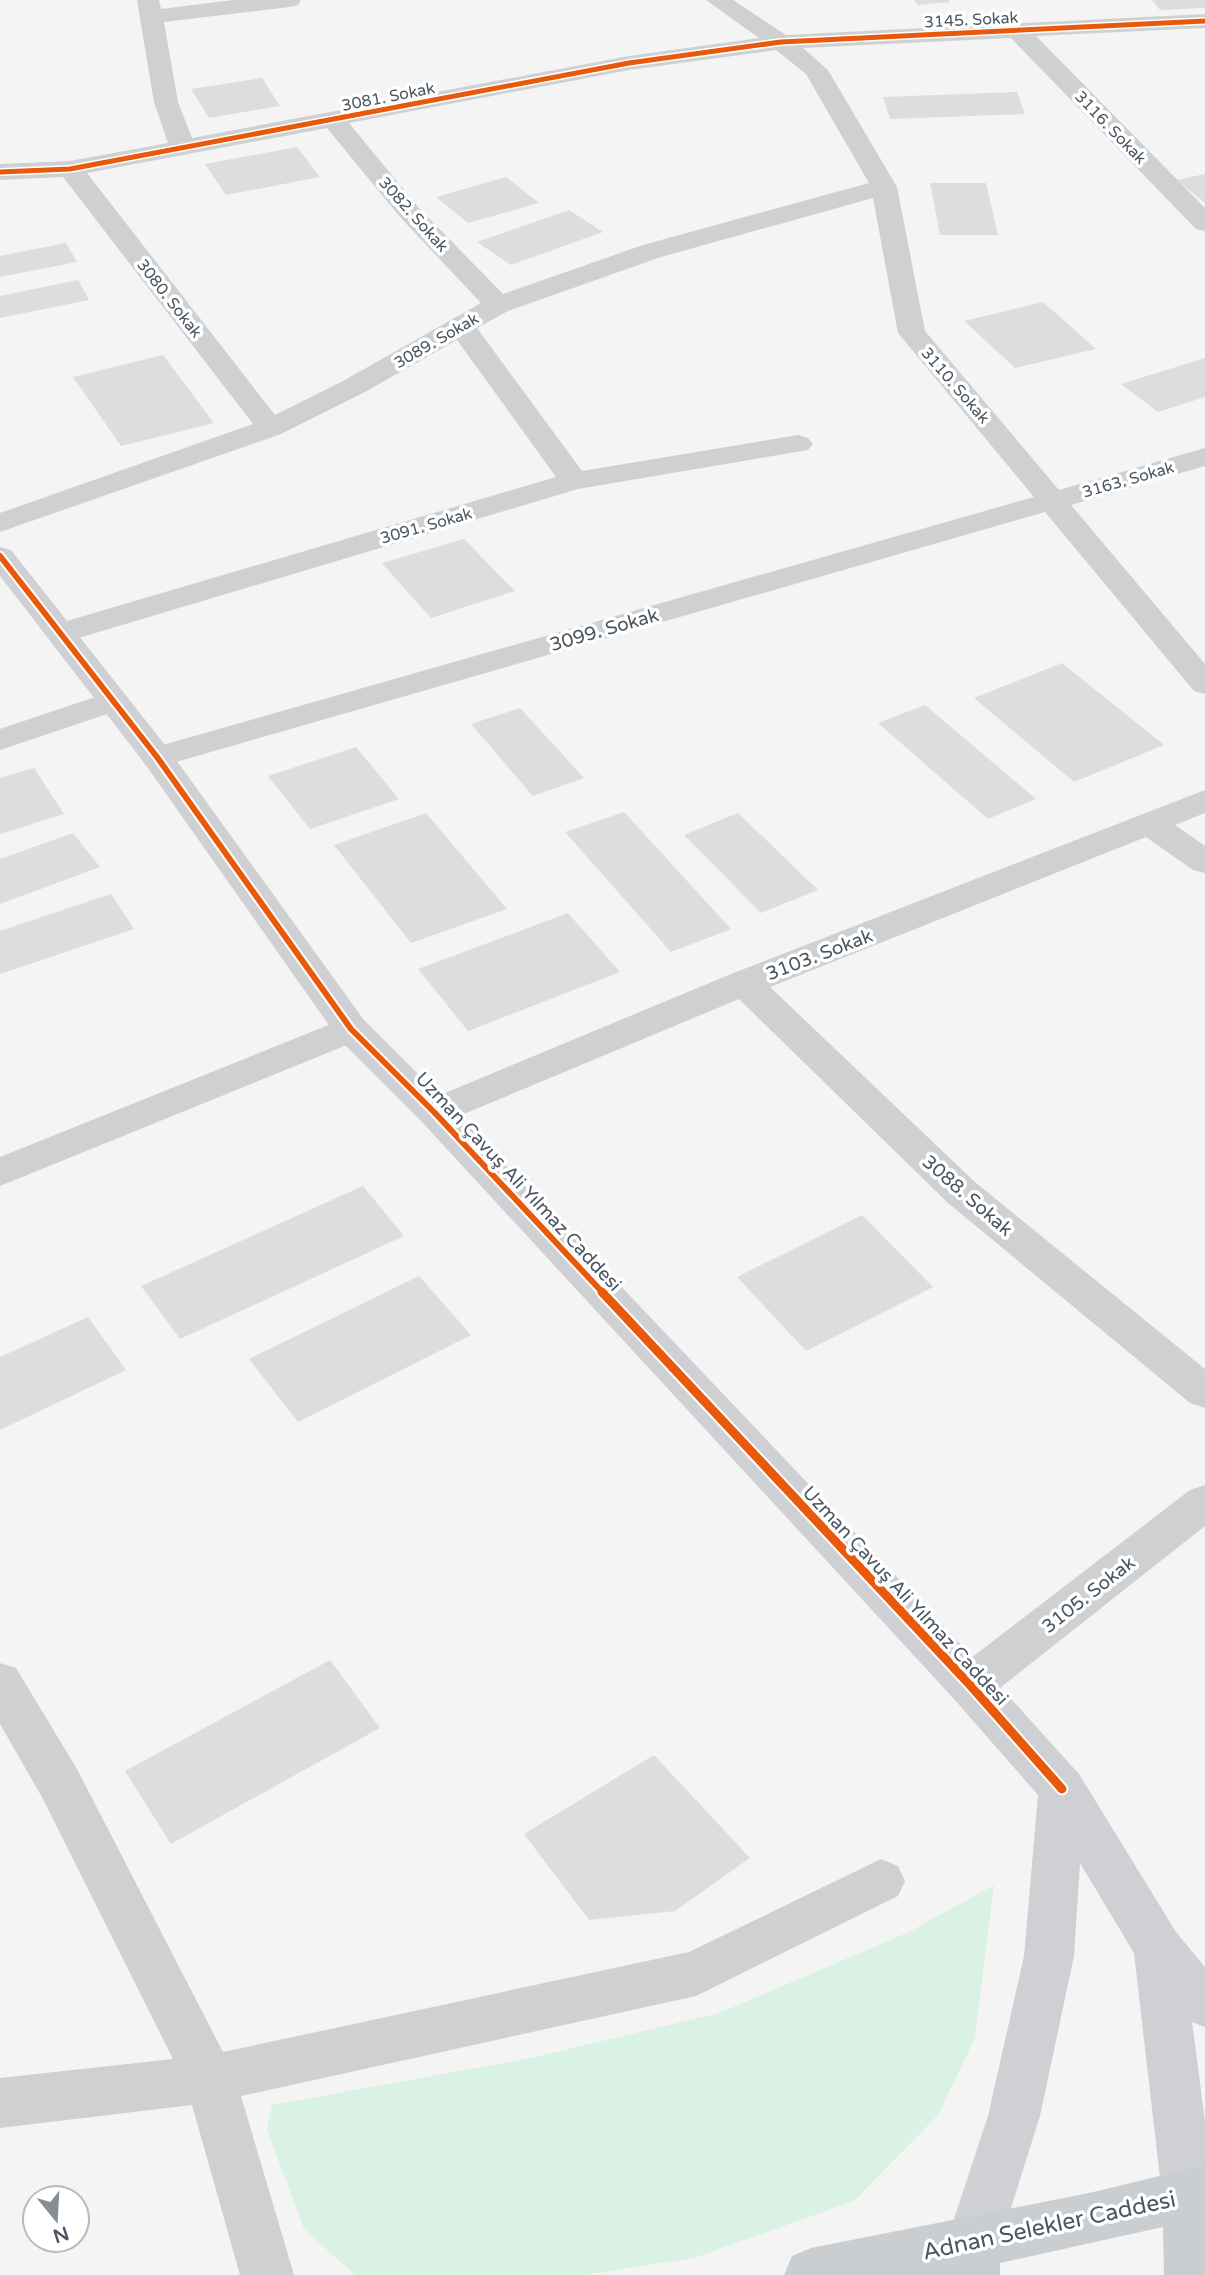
<svg xmlns="http://www.w3.org/2000/svg" width="1205" height="2275" viewBox="0 0 1205 2275" font-family="'Varela Round',sans-serif">
<style>
.green{fill:#d9f2e3}
.building{fill:#ddddde}
.lines{fill:none;stroke-linecap:round;stroke-linejoin:round}
.street{fill:#ced0d2;fill-rule:evenodd}
.secondary{fill:#ced0d4;fill-rule:evenodd}
.primary{fill:#caced1;fill-rule:evenodd}
.cycleway-far2-casing{stroke:#fff;stroke-width:8}
.cycleway-far1-casing{stroke:#fff;stroke-width:10}
.cycleway-casing{stroke:#fff;stroke-width:13}
.cycleway-far2{stroke:#e8590c;stroke-width:5}
.cycleway-far1{stroke:#e8590c;stroke-width:6}
.cycleway{stroke:#e8590c;stroke-width:9}
.labels{text-anchor:middle;stroke-width:7;stroke-linejoin:round;paint-order:stroke}
.far-street-label{font-size:16px;fill:#4a5661;stroke:#fff}
.street-label{font-size:19px;fill:#4a5661;stroke:#fff}
.near-street-label{font-size:23px;fill:#4a5661;stroke:#fff}
</style>
<rect width="100%" height="100%" fill="#f4f4f4"/>
<path class="green" d="M994 1885 975 2038 938 2115 854 2201 694 2258 583 2275H355L304 2229 267 2130 272 2105 531 2058 719 2013 909 1932Z"/>
<g class="building">
<path d="M914 0H949V2L918 5Z"/>
<path d="M1152 0H1205V8L1160 10Z"/>
<path d="M262 78 280 106 209 118 191 89Z"/>
<path d="M1017 92 1025 114 890 119 883 97Z"/>
<path d="M297 147 320 177 226 195 205 164Z"/>
<path d="M1205 174V203L1177 180Z"/>
<path d="M506 177 539 203 468 223 436 197Z"/>
<path d="M930 183H986L998 235H940Z"/>
<path d="M569 210 603 232 511 265 477 242Z"/>
<path d="M66 243 77 262 0 277V256Z"/>
<path d="M78 280 89 300 0 318V296Z"/>
<path d="M1043 302 1096 349 1015 368 964 321Z"/>
<path d="M163 355 214 423 121 446 73 377Z"/>
<path d="M1205 358V397L1158 412 1121 384Z"/>
<path d="M464 539 515 591 431 618 382 563Z"/>
<path d="M1062 663 1164 745 1074 782 974 698Z"/>
<path d="M925 705 1036 799 988 819 878 723Z"/>
<path d="M520 708 584 778 533 796 471 724Z"/>
<path d="M356 747 399 799 310 829 268 776Z"/>
<path d="M34 768 64 814 0 834V778Z"/>
<path d="M624 812 731 929 671 952 565 832Z"/>
<path d="M426 813 507 909 411 943 334 845Z"/>
<path d="M738 813 818 890 761 913 684 835Z"/>
<path d="M73 833 100 867 0 904V859Z"/>
<path d="M111 894 134 929 0 974V931Z"/>
<path d="M568 913 620 972 468 1031 418 969Z"/>
<path d="M363 1186 404 1236 180 1339 141 1286Z"/>
<path d="M862 1215 933 1287 806 1351 737 1277Z"/>
<path d="M419 1276 471 1335 298 1422 249 1359Z"/>
<path d="M88 1317 126 1370 0 1430V1357Z"/>
<path d="M330 1660 380 1728 171 1844 125 1771Z"/>
<path d="M654 1755 750 1858 675 1911 589 1920 524 1834Z"/>
</g>
<g class="lines">
<g class="street">
<path d="M137 0H159L161 9 233 0H301L298 5 290 7 164 22 178 102 192 138 629 56 759 38 706 0H733L786 35 1205 14V28L1036 36 1205 208V231L1196 229 1011 38 803 48 828 70 897 187 925 331 1059 490 1205 448V466L1071 505 1205 664V694L1194 691 1045 512 169 764 157 767 145 764 140 757 145 750 1034 497 898 333 873 198 661 257 508 311 477 328 582 471 798 435 808 438 813 444 808 450 578 489 72 640 61 642 50 640 45 633 50 626 556 477 457 340 363 393 281 434 0 532V513L253 424 63 177 0 180V164L70 161 168 143 154 102ZM776 50 806 74 869 183 643 245 503 294 418 207 349 123 629 70ZM327 128 400 217 481 303 343 381 275 415 87 173Z"/>
<path d="M113 691 125 694 129 701 125 708 0 750V729Z"/>
<path d="M1205 790V813L1175 825 1205 846V873L1193 870 1146 837 770 987 976 1183 1205 1369V1408L1190 1403 948 1203 739 999 447 1121 434 1125 421 1121 415 1112 421 1103 731 974Z"/>
<path d="M351 1016 364 1020 370 1029 364 1038 0 1186V1157Z"/>
<path d="M1205 1485V1526L986 1699 970 1704 954 1699 947 1685 954 1671 1190 1490Z"/>
<path d="M0 1663 16 1668 77 1769 223 2052 689 1952 881 1859 898 1866 905 1881 898 1896 696 1996 241 2096 294 2275H240L192 2105 0 2128V2078L173 2059 43 1799 0 1724Z"/>
</g>
<path class="secondary" d="M0 547 11 550 169 750 364 1020 447 1103 986 1671 1079 1774 1176 1932 1205 1967V2027L1192 2022 1205 2121V2214L1188 2221 1169 2213 1162 2195 1134 1953 1080 1863 1074 1956 1040 2116 1000 2243 992 2262 973 2269 954 2262 946 2243 988 2116 1024 1956 1038 1795 954 1699 421 1121 338 1038 145 764 0 576Z"/>
<path class="primary" d="M1205 2165V2275H1164L1163 2227 1000 2263V2275H784L792 2256 811 2248 1089 2193Z"/>
<g class="cycleway-far2-casing">
<path id="cycleway-far2" d="M0 172 70 169 629 63 781 42 1205 21"/>
</g>
<g class="cycleway-far1-casing">
<path id="cycleway-far1" d="M0 556 157 757 351 1029 434 1112 604 1294"/>
</g>
<g class="cycleway-casing">
<path id="cycleway" d="M602 1292 970 1685 1062 1789"/>
</g>
<use href="#cycleway-far2" class="cycleway-far2"/>
<use href="#cycleway-far1" class="cycleway-far1"/>
<use href="#cycleway" class="cycleway"/>
</g>
<g class="labels">
<g class="far-street-label">
<text transform="translate(971 19) rotate(-3)" y="6">3145. Sokak</text>
<text transform="translate(388 96) rotate(-11)" y="6">3081. Sokak</text>
<text transform="translate(1111 127) rotate(46)" y="6">3116. Sokak</text>
<text transform="translate(414 214) rotate(48)" y="6">3082. Sokak</text>
<text transform="translate(170 298) rotate(52)" y="6">3080. Sokak</text>
<text transform="translate(436 340) rotate(-30)" y="6">3089. Sokak</text>
<text transform="translate(956 385) rotate(49)" y="6">3110. Sokak</text>
<text transform="translate(1128 479) rotate(-16)" y="6">3163. Sokak</text>
<text transform="translate(426 525) rotate(-16)" y="6">3091. Sokak</text>
</g>
<g class="street-label">
<text transform="translate(604 629) rotate(-16)" y="7">3099. Sokak</text>
<text transform="translate(819 954) rotate(-21)" y="7">3103. Sokak</text>
<text transform="translate(519 1181) rotate(47)" y="7">Uzman Çavuş Ali Yılmaz Caddesi</text>
<text transform="translate(968 1195) rotate(41)" y="7">3088. Sokak</text>
<text transform="translate(1088 1594) rotate(-38)" y="7">3105. Sokak</text>
<text transform="translate(906 1595) rotate(47)" y="7">Uzman Çavuş Ali Yılmaz Caddesi</text>
</g>
<g class="near-street-label">
<text transform="translate(1049 2225) rotate(-12)" y="8">Adnan Selekler Caddesi</text>
</g>
</g>
<g transform="translate(56 2219) rotate(162)"><circle r="33" fill="#ffffff" stroke="#b7bbc0" stroke-width="2"/>
<path d="M0-5L12 26L0 18L-12 26Z" fill="#868d94"/>
<text y="-10" font-size="19" font-weight="bold" text-anchor="middle" fill="#4a5661">N</text>
</g>
</svg>
